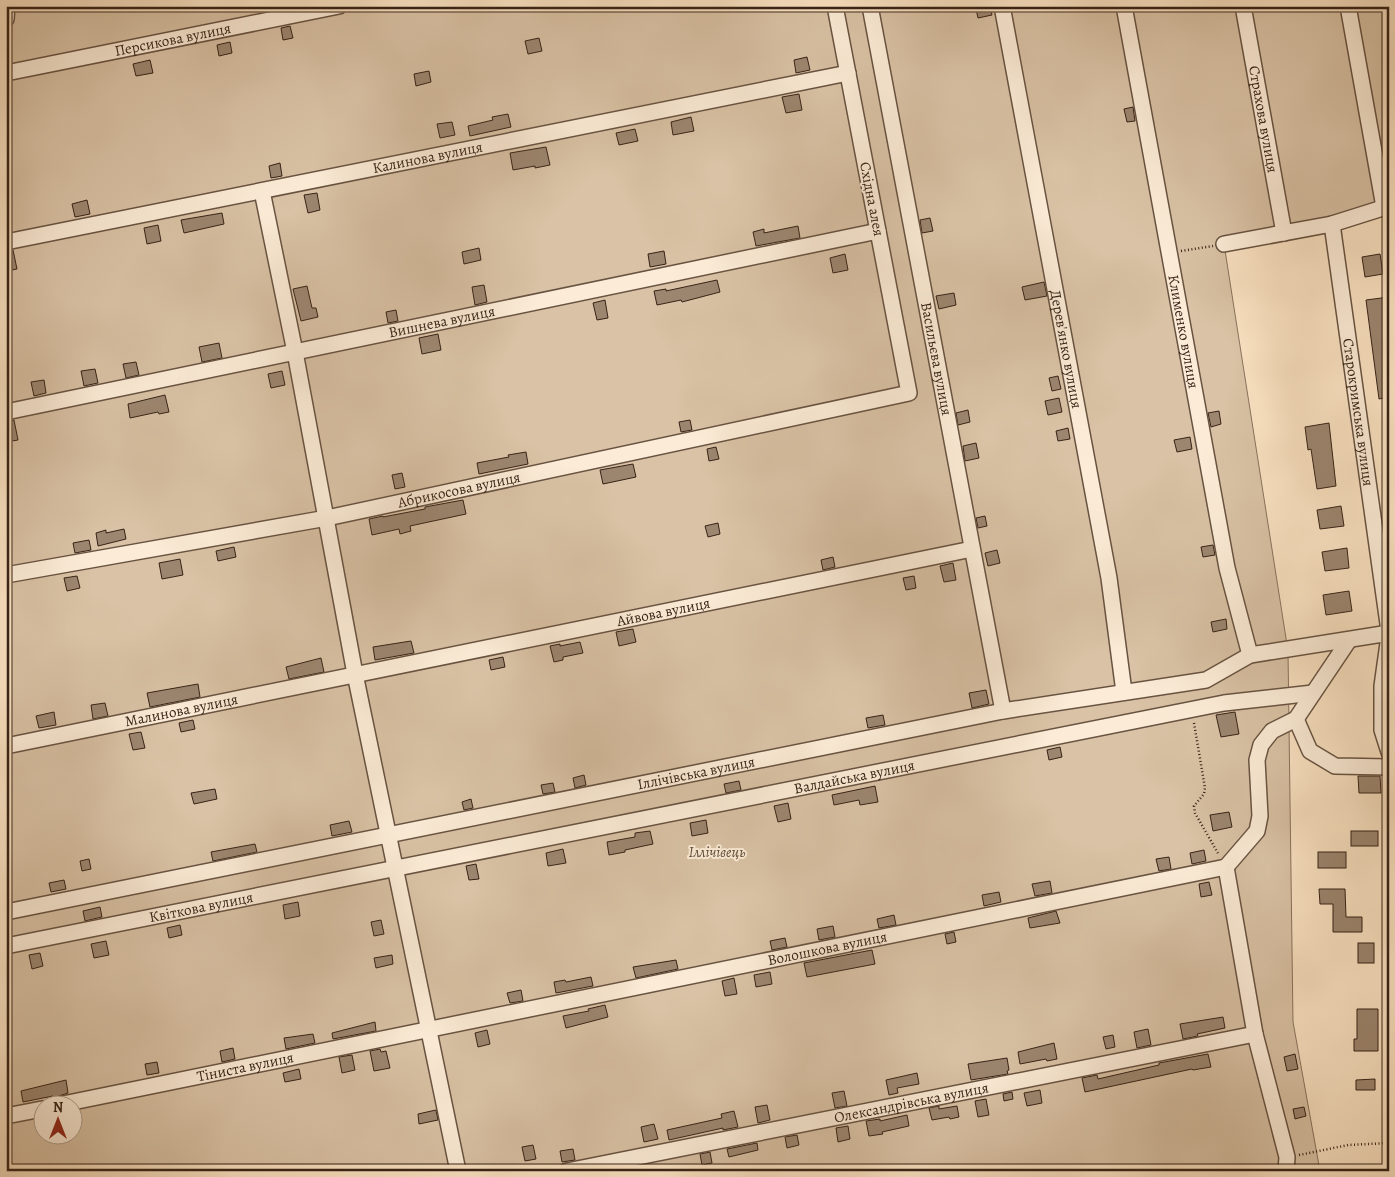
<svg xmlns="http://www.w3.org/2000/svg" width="1395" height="1177" viewBox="0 0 1395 1177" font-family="Alegreya,serif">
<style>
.green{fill:#d9c2a5;stroke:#88725e;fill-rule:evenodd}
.building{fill:#9c8670;stroke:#372317}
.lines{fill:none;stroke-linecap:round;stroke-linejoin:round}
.minor-casing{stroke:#685342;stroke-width:18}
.path{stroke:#372317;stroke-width:2.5;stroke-dasharray:1 2.5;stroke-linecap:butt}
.minor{stroke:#fcecd7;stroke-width:15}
.labels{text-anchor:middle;stroke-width:4;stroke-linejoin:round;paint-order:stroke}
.street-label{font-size:15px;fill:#372317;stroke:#fcecd7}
.park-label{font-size:15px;font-style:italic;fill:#604b3a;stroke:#fcecd7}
</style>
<rect width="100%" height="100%" fill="#fae2c2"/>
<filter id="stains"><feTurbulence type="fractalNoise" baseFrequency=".004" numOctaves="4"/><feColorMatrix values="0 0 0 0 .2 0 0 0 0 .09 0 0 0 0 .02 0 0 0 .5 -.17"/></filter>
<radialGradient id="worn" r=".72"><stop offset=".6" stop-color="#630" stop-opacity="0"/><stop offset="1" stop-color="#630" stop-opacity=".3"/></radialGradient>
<path class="green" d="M6 6H1389V206L1224 244 1288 651 1293 1022 1320 1171H6ZM42 1104H72V1134H42Z"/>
<g class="building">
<path d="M990 6 992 15 978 18 976 9Z"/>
<path d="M290 26 293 38 283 40 281 28Z"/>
<path d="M539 38 542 51 528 54 525 41Z"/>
<path d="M230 42 232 53 219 56 217 45Z"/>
<path d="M807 57 810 70 796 73 794 60Z"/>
<path d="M150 60 153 73 136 76 133 64Z"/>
<path d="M429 71 431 82 416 86 414 74Z"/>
<path d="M799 94 802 110 786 113 782 97Z"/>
<path d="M1133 107 1135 121 1127 122 1124 109Z"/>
<path d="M508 114 511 127 470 136 468 126 493 120 492 117Z"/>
<path d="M691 117 694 131 673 135 671 122Z"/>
<path d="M452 122 455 135 440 138 437 124Z"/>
<path d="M635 129 638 141 619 145 616 133Z"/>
<path d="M546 147 550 165 535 168V166L513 170 510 153Z"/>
<path d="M280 163 282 176 271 178 269 166Z"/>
<path d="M317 193 320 210 308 213 304 195Z"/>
<path d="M87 200 90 214 75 217 72 204Z"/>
<path d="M222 213 224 224 184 233 181 220Z"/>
<path d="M930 218 933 231 922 233 920 220Z"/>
<path d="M158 225 161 241 147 244 144 228Z"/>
<path d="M798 226 800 238 756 246 753 232 764 229V233Z"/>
<path d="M479 248 481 260 464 264 462 252Z"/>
<path d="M13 250 17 269 6 271V251Z"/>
<path d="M664 251 666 264 650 267 648 254Z"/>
<path d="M845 254 848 270 833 273 830 258Z"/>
<path d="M1380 254 1383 274 1365 277 1362 257Z"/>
<path d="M717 280 720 292 682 302 681 300 657 305 654 291 666 289V291Z"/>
<path d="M1044 282 1047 296 1025 300 1022 287Z"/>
<path d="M484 285 487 302 475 305 472 287Z"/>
<path d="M307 286 312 308H316L318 317 301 321 293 289Z"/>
<path d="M954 293 956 305 939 309 936 296Z"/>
<path d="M1389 297V397L1379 399 1366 300Z"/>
<path d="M605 300 608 318 597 320 593 303Z"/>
<path d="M396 310 398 321 388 323 386 312Z"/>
<path d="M438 334 441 350 422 354 419 338Z"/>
<path d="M219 343 222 358 202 362 199 347Z"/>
<path d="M136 362 139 375 126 378 123 364Z"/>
<path d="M95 369 98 383 84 386 81 371Z"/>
<path d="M282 371 285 385 271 388 268 374Z"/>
<path d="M1058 376 1061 389 1052 391 1049 378Z"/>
<path d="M44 380 46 393 34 396 31 382Z"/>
<path d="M165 395 169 412 159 414 158 412 130 418 128 404Z"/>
<path d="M1059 398 1062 412 1048 415 1045 401Z"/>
<path d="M968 410 970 422 958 425 956 413Z"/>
<path d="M1219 411 1221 424 1211 427 1208 413Z"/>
<path d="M14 420 18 440 6 442V421Z"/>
<path d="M690 420 692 430 681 432 679 422Z"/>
<path d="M1329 423 1336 486 1317 489 1311 449 1308 450 1305 427Z"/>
<path d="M1068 428 1070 439 1058 441 1056 431Z"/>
<path d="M1190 437 1192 449 1177 452 1174 440Z"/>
<path d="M976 443 979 458 965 461 963 446Z"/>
<path d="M716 447 719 459 709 461 707 449Z"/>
<path d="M526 452 528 464 479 474 477 463 509 457 508 455Z"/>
<path d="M633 464 636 477 603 484 600 470Z"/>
<path d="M402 473 405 487 395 489 392 475Z"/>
<path d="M463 500 466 514 410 526 411 531 400 534 399 529 372 535 369 519 383 516V517L425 509V507Z"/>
<path d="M1341 506 1344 526 1320 529 1317 510Z"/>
<path d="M985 516 987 526 978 528 976 518Z"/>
<path d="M718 523 720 534 708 537 705 526Z"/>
<path d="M124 529 126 539 98 546 96 533 106 530V533Z"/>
<path d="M89 540 91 550 75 553 73 543Z"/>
<path d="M1213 545 1215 555 1203 557 1201 547Z"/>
<path d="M234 547 236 557 218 561 216 551Z"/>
<path d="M1347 548 1349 568 1325 571 1322 552Z"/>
<path d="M997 550 1000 563 988 566 985 553Z"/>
<path d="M833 557 835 567 823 570 821 560Z"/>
<path d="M180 559 183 575 162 579 159 563Z"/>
<path d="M953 563 956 580 944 582 940 566Z"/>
<path d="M77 576 80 588 67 591 64 578Z"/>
<path d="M914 576 916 588 906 590 903 578Z"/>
<path d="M1349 591 1352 611 1326 615 1323 595Z"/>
<path d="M1226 619 1227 629 1213 632 1211 622Z"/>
<path d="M633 629 636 642 619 646 616 632Z"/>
<path d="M411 641 414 653 375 660 373 647Z"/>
<path d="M580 642 583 653 563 657V660L554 662 550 646 560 644V646Z"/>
<path d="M503 657 505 667 491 670 489 660Z"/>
<path d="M321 658 324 672 289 679 286 667Z"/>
<path d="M198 684 200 697 150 707 147 693Z"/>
<path d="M986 690 989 704 972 708 969 693Z"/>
<path d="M105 703 108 716 93 719 91 705Z"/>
<path d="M54 712 56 725 39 728 36 716Z"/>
<path d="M1235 712 1239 734 1221 737 1216 715Z"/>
<path d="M883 715 885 725 868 728 866 718Z"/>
<path d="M193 720 195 729 181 732 179 723Z"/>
<path d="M141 732 145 748 133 750 129 734Z"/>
<path d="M1060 747 1062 757 1049 760 1047 750Z"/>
<path d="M584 775 586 785 575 788 573 778Z"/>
<path d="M1358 776H1380L1381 793H1359Z"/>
<path d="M739 781 741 790 726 793 724 784Z"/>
<path d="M553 783 555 792 543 794 541 785Z"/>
<path d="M875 786 878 802 860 805 859 800 834 805 832 795Z"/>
<path d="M215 789 217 799 194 804 191 793Z"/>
<path d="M471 799 473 808 464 810 462 802Z"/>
<path d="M788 803 791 819 778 822 774 806Z"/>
<path d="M1229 812 1232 827 1213 831 1210 815Z"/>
<path d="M706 820 708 833 692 836 690 823Z"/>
<path d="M349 821 352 832 332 836 330 825Z"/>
<path d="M650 831 653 844 625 850V852L609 855 607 842 635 837V833Z"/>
<rect x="1351" y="831" width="27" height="15"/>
<path d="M255 844 257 852 213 861 211 852Z"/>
<path d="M563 849 566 863 548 866 546 853Z"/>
<path d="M1204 850 1206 861 1192 864 1190 853Z"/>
<rect x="1318" y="852" width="28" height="16"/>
<path d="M1169 857 1171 869 1159 871 1156 859Z"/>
<path d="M89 859 91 869 82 871 80 861Z"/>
<path d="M476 864 479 879 469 880 466 866Z"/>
<path d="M64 880 66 889 51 892 49 883Z"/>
<path d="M1050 881 1052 893 1035 896 1032 884Z"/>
<path d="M1209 882 1212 895 1201 897 1199 884Z"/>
<path d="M1319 889H1345L1346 917H1362V932H1333V904H1320Z"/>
<path d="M999 892 1001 902 984 906 982 895Z"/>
<path d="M298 902 300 916 285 919 283 905Z"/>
<path d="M100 907 102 917 85 921 83 911Z"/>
<path d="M1056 911 1060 923 1030 928 1028 918Z"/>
<path d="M894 915 896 925 879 928 877 919Z"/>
<path d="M381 920 384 934 374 936 371 922Z"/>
<path d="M180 925 182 935 169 938 167 928Z"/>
<path d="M833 926 835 937 819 940 817 929Z"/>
<path d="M954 932 956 942 947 944 945 934Z"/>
<path d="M785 938 787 947 772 950 770 941Z"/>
<path d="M106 941 109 955 94 958 91 944Z"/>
<rect x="1358" y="943" width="16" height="20"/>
<path d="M872 950 875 964 807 977 804 963Z"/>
<path d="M40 953 43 966 32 969 29 955Z"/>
<path d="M392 955 393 964 376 968 374 958Z"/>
<path d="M676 960 678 969 636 978 633 967Z"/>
<path d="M770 972 772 984 756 987 754 975Z"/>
<path d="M591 977 593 986 556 993 554 982 565 980 566 982Z"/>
<path d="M734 978 737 994 725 996 722 981Z"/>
<path d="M521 990 523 1001 510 1003 507 993Z"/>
<path d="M605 1005 608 1017 566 1028 563 1016 589 1011 588 1009Z"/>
<path d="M1357 1009H1378V1051H1354V1039H1357Z"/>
<path d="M1223 1017 1225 1028 1197 1034 1198 1036 1183 1039 1180 1024Z"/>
<path d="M375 1022 376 1031 333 1039 332 1033Z"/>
<path d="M1148 1029 1151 1045 1137 1048 1134 1032Z"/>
<path d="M487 1030 490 1044 478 1047 475 1033Z"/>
<path d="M313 1034 315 1043 286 1049 284 1038Z"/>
<path d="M1113 1035 1115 1047 1106 1049 1103 1037Z"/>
<path d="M1054 1043 1057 1059 1047 1061 1046 1059 1020 1064 1018 1052Z"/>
<path d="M233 1048 235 1059 222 1062 220 1051Z"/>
<path d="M380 1049 381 1052 386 1051 390 1068 374 1071 370 1051Z"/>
<path d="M1208 1054 1211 1067 1193 1070 1192 1069 1085 1092 1082 1078 1097 1075 1098 1079 1159 1065V1063Z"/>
<path d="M1295 1054 1298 1069 1287 1071 1284 1057Z"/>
<path d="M352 1055 355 1070 342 1073 339 1057Z"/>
<path d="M1007 1058 1009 1070 1007 1071 1008 1074 971 1080 968 1064Z"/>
<path d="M157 1062 159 1073 147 1075 145 1064Z"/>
<path d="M299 1069 301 1079 285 1082 283 1073Z"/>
<path d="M917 1073 919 1084 897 1088 898 1093 889 1095 886 1080Z"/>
<path d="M1375 1079V1090H1356V1080Z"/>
<path d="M66 1080 68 1093 53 1098V1096L23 1102 21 1091Z"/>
<path d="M1040 1090 1042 1103 1027 1106 1024 1093Z"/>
<path d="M844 1091 847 1106 835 1108 832 1093Z"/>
<path d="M1012 1092 1013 1099 1004 1101 1003 1094Z"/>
<path d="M986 1099 989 1115 978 1117 975 1101Z"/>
<path d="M767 1105 770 1120 758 1123 755 1107Z"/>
<path d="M939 1106V1109L957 1106 959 1117 950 1119 949 1117 932 1120 929 1108Z"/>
<path d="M1304 1107 1306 1116 1295 1119 1293 1109Z"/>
<path d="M436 1110 438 1120 419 1124 418 1114Z"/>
<path d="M734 1111 738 1127 723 1130V1128L669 1140 667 1130 722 1118 721 1114Z"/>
<path d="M907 1115 909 1126 882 1132 883 1134 869 1136 866 1121 880 1119V1121Z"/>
<path d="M654 1124 658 1139 644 1142 641 1127Z"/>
<path d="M848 1126 850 1139 838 1142 836 1128Z"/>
<path d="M797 1135 799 1145 787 1148 785 1137Z"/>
<path d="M757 1143 758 1150 729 1157 727 1149Z"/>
<path d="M533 1145 536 1159 525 1161 522 1147Z"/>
<path d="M573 1149 575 1160 562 1162 560 1151Z"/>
<path d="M710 1152 712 1163 702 1165 700 1154Z"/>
</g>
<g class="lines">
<g class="minor-casing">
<g id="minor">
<path id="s1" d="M870 6 1003 711"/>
<path id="s2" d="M1002 6 1109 578 1124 692"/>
<path id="s3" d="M1124 6 1227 568 1250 655"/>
<path id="s4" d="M1243 6 1284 233"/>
<path d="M1348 6 1384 207"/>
<path d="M6 19 7 6"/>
<path id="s5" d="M6 73 339 6"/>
<path d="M262 191 295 352 355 674 458 1171"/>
<path id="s6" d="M1332 224 1389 631"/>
<path id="s7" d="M6 242 848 73"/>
<path d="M1224 244 1332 224 1389 206"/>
<path id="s8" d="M6 412 878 231"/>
<path id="s9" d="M6 575 327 518 909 393 835 6"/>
<path d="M1389 636 1382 686V730L1389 752"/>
<path d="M1296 719 1310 751 1335 766 1389 767"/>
<path id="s10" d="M6 746 972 549"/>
<path d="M1226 867 1255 1034 1287 1157 1286 1171"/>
<path d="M1226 867 1257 831 1260 816 1257 760 1261 745 1272 731 1296 719 1349 640"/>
<path id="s11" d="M6 912 1003 711 1206 680 1250 655 1389 633"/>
<path id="s12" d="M6 946 1224 703 1313 693"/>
<path id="s13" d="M63 1104 1226 867"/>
<path d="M6 1116 42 1109"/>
<path id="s14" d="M567 1171 1255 1034"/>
</g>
</g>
<g class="path">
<path d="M1181 251 1213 246"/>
<path d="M1194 723 1205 788 1204 794 1194 806 1195 813 1219 855"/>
<path d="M1299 1155 1348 1145 1389 1143"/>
</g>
<use href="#minor" class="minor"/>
</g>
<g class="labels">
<g class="street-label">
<text dy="5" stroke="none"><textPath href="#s5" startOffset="170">Персикова вулиця</textPath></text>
<text dy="5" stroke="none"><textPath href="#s4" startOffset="115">Страхова вулиця</textPath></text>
<text dy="5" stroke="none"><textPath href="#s7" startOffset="430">Калинова вулиця</textPath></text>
<text transform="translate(872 199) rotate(79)" y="5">Східна алея</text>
<text dy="5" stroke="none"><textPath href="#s8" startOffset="445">Вишнева вулиця</textPath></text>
<text dy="5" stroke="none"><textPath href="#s3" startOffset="331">Клименко вулиця</textPath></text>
<text dy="5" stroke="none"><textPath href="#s2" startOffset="349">Дерев'янко вулиця</textPath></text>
<text dy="5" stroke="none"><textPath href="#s1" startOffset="359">Васильєва вулиця</textPath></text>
<text dy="5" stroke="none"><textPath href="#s6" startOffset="190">Старокримська вулиця</textPath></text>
<text dy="5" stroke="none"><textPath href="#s9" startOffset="461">Абрикосова вулиця</textPath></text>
<text dy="5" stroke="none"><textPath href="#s10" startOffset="671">Айвова вулиця</textPath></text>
<text dy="5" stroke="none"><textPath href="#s10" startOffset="179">Малинова вулиця</textPath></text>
<text dy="5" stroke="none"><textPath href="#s11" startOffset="704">Іллічівська вулиця</textPath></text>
<text dy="5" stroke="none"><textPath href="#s12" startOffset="865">Валдайська вулиця</textPath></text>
<text dy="5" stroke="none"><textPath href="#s12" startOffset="199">Квіткова вулиця</textPath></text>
<text dy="5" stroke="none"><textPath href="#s13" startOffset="780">Волошкова вулиця</textPath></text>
<text dy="5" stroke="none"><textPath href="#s13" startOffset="186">Тіниста вулиця</textPath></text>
<text dy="5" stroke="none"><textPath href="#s14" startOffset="351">Олександрівська вулиця</textPath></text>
</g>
<g class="park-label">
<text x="717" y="857">Іллічівець</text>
</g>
</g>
<rect width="1395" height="1177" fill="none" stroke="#fae2c2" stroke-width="25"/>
<rect x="8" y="8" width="1380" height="1162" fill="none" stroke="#372317" stroke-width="2.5"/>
<rect x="12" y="12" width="1370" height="1152" fill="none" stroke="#372317"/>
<g transform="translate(58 1120)"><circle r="24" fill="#fcecd7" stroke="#ad9c8a"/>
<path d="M0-4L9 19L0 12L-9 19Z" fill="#8f2418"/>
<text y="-8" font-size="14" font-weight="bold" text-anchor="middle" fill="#372317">N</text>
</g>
<rect width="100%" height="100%" filter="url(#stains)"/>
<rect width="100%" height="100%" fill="url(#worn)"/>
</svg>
